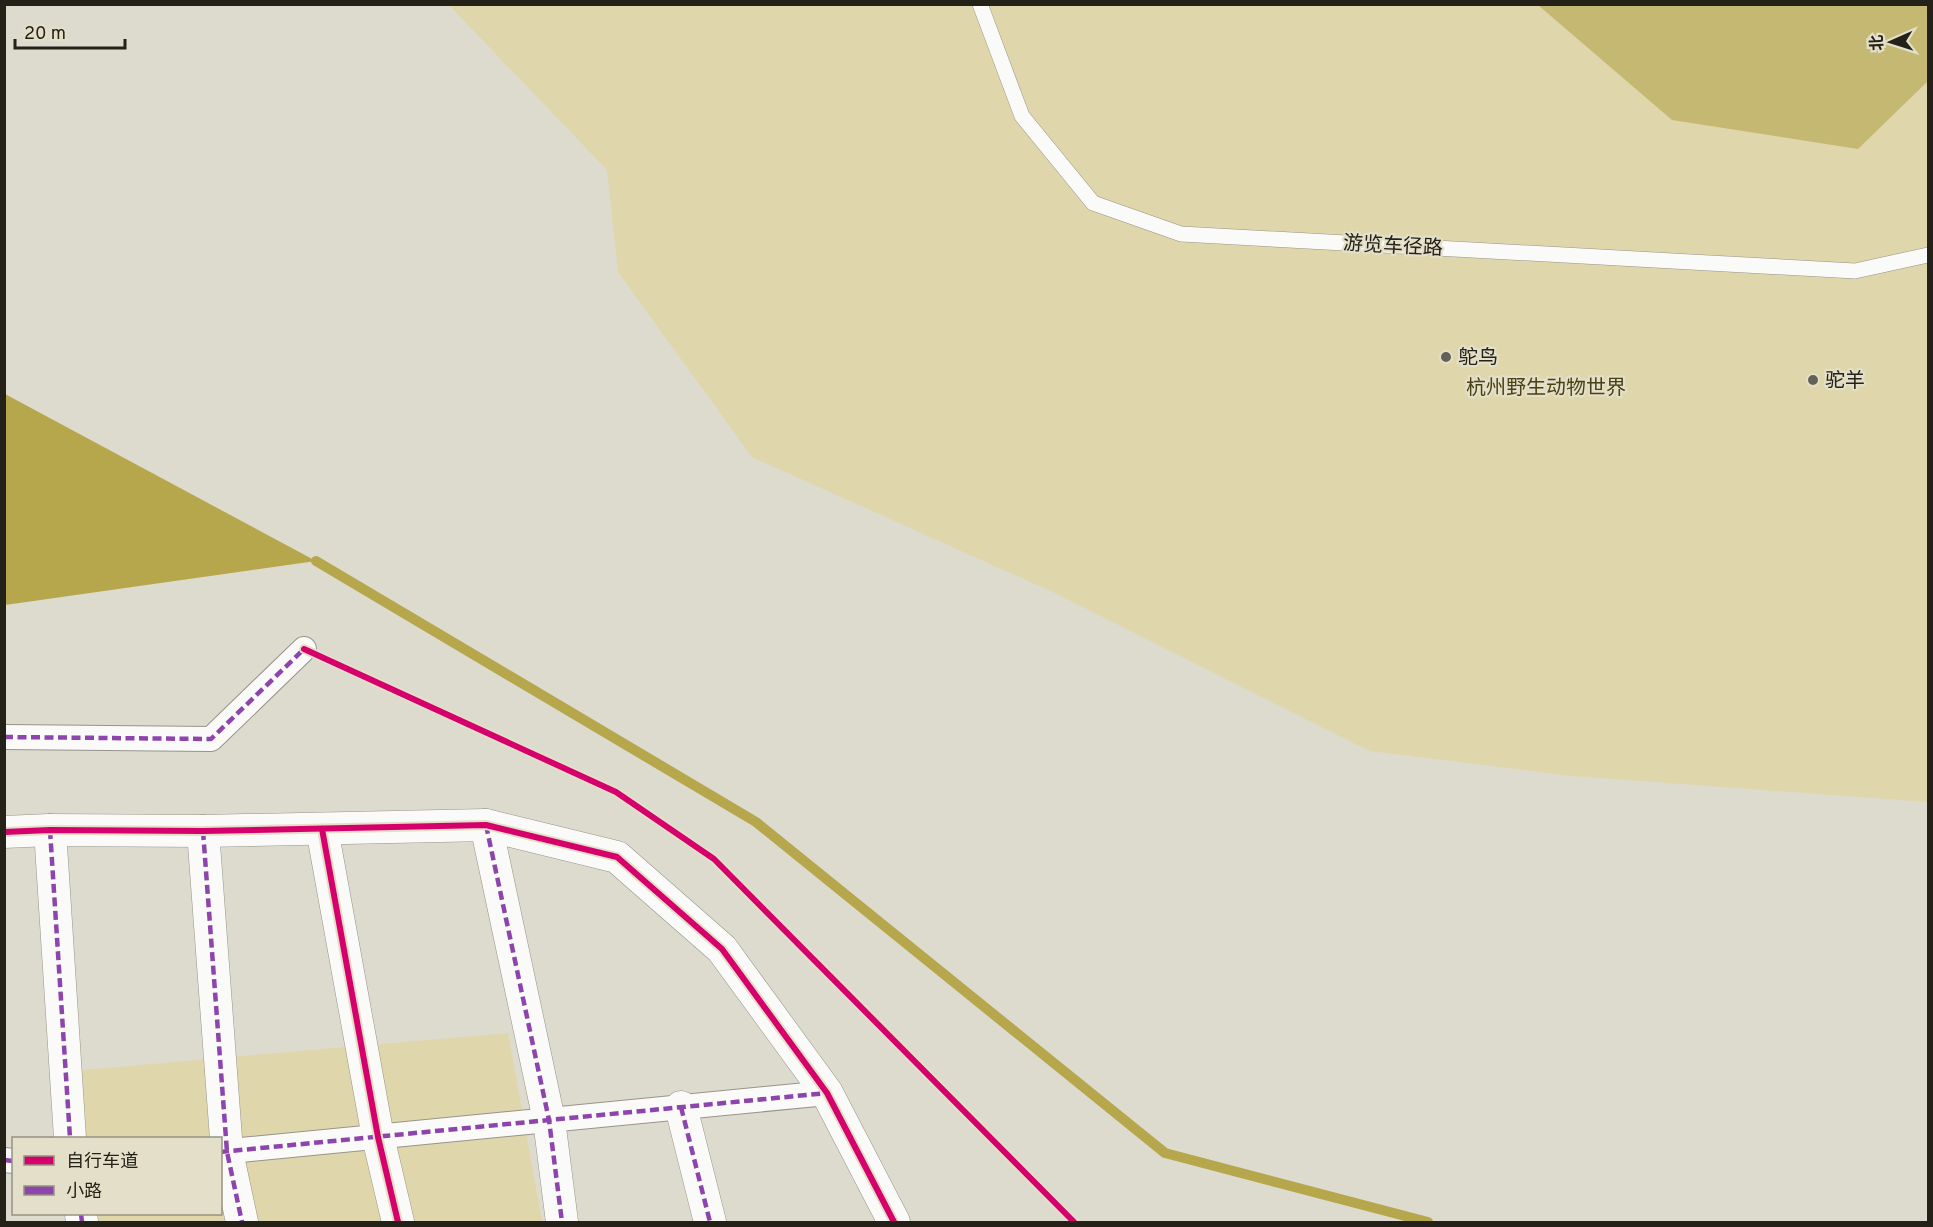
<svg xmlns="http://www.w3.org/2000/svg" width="1933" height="1227" viewBox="0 0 1933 1227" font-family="Overpass,'Noto Sans SC',sans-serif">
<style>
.green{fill:#dfd6ab}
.forest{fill:#c5b873}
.water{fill:#b6a64c}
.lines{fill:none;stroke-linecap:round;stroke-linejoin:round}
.stream{stroke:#b6a64c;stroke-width:10}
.service-casing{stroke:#96948a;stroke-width:16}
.pedestrian-casing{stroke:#96948a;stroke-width:26}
.minor-casing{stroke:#96948a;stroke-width:33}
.service{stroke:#fafaf8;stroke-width:15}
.pedestrian{stroke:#fafaf8;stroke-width:24}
.minor{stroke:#fafaf8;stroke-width:32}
.quiet{stroke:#8e44ad;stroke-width:4.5;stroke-dasharray:9 4.5;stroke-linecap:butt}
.cycleway-casing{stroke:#e3dfc8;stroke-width:10}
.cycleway{stroke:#d6006c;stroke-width:6}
.poi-dot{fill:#646258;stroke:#e3dfc8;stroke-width:2}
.labels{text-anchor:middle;stroke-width:4.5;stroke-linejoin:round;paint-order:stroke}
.street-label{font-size:20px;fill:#232118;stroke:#e3dfc8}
.poi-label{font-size:20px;fill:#232118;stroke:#e3dfc8;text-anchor:start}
.park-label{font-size:20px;fill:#4a4114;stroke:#e3dfc8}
</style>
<rect width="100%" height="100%" fill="#dddbce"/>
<g class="green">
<path d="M449 5H1928V802L1573 776 1369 751 1057 594 752 457 618 272 607 170Z"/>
<path d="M508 1033 542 1222H80L79 1214H220V1138H69L60 1072Z"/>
</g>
<path class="forest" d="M1538 5H1928V81L1858 149 1672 120Z"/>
<path class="water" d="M4 394H5L316 561 5 605Z"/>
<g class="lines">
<path class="stream" d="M316 561 756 822 1165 1153 1428 1222"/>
<g class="service-casing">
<path id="service" d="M980 4 1022 116 1093 203 1181 234 1855 271 1928 255"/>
</g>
<g class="pedestrian-casing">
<g id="pedestrian">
<path d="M4 737 211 739 304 649"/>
<path d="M220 1152 827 1093"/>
<path d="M4 1160 14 1161"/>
</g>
</g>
<g class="minor-casing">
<g id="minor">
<path d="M486 825 549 1120 562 1222"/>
<path d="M322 829 378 1137 398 1222"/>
<path d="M50 830 70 1138"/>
<path d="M203 831 227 1152 242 1222"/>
<path d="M4 832 50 830 203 831 486 825 617 857 722 949 827 1093 894 1222"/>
<path d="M681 1107 710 1222"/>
<path d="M81 1214 82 1222"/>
</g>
</g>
<use href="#service" class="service"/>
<use href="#pedestrian" class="pedestrian"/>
<use href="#minor" class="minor"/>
<g class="quiet">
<path d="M4 737 211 739 304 649 309 651"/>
<path d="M486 825 549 1120 562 1222"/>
<path d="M50 830 70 1138"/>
<path d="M203 831 227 1152 242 1222"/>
<path d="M681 1107 710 1222"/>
<path d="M220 1152 827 1093"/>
<path d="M4 1160 14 1161"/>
<path d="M81 1214 82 1222"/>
</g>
<g class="cycleway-casing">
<g id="cycleway">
<path d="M304 649 616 792 714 859 1074 1222"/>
<path d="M322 829 378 1137 398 1222"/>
<path d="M4 832 50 830 203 831 486 825 617 857 722 949 827 1093 894 1222"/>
</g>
</g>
<use href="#cycleway" class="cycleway"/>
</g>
<g class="poi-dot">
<circle cx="1446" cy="357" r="6"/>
<circle cx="1813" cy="380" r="6"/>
</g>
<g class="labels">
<g class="street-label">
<text transform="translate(1393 245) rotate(3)" y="7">游览车径路</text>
</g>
<g class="poi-label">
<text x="1458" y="364">鸵鸟</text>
<text x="1825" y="387">驼羊</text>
</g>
<g class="park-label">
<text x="1546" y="394">杭州野生动物世界</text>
</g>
</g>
<rect width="1933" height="1227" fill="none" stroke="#232118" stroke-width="12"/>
<rect x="12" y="1137" width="210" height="78" fill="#e3dfc8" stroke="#969382" stroke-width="1.5"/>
<rect x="24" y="1156" width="30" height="9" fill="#d6006c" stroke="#969382" stroke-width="1.5"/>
<text x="66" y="1167" font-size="18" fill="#232118">自行车道</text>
<rect x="24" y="1186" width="30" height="9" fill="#8e44ad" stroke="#969382" stroke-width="1.5"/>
<text x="66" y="1197" font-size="18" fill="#232118">小路</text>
<g transform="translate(1891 42) rotate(267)" stroke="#e3dfc8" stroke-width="4.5" paint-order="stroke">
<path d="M0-4.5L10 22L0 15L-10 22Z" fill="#232118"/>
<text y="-9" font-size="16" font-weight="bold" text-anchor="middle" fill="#232118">北</text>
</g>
<path d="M15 39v9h110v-9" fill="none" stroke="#232118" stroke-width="3"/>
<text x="24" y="39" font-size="18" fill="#232118" stroke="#e3dfc8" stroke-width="4.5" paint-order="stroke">20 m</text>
</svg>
